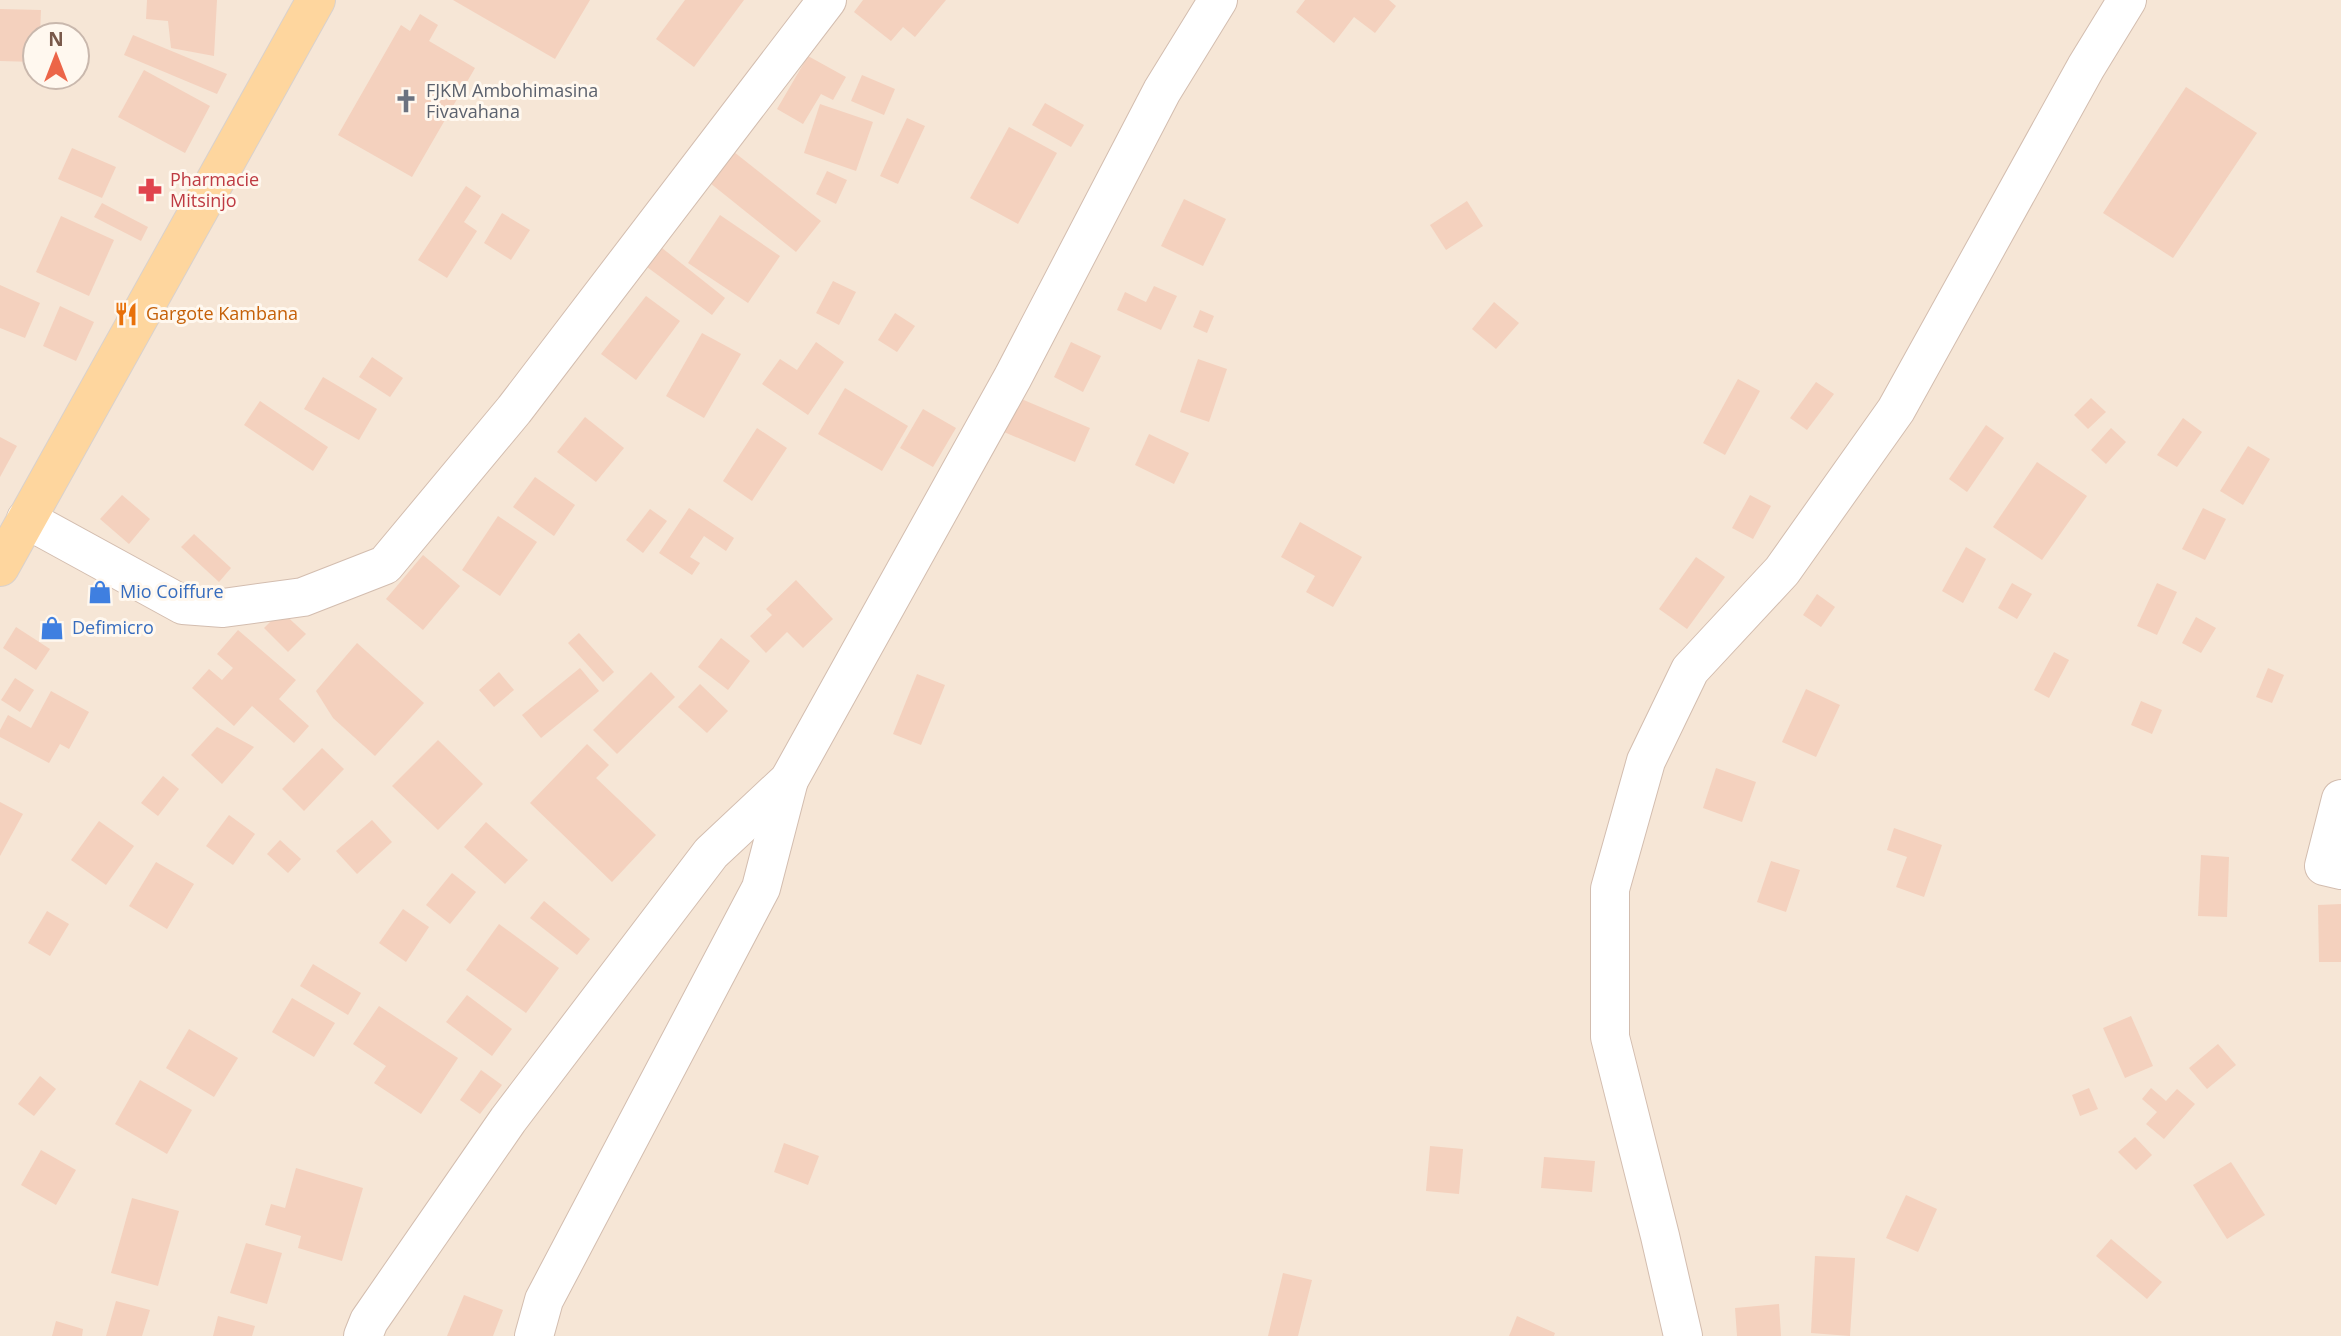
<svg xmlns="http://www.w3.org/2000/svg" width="2341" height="1336" viewBox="0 0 2341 1336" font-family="'Open Sans',sans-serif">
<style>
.residential{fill:#f6e6d6;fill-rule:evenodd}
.building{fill:#f4d1be}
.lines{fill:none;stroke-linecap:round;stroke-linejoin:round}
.minor-casing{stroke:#d3bdaf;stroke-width:40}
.major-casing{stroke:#d9d1cc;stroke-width:40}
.minor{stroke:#fff;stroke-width:38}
.major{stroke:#fed69e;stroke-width:38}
.labels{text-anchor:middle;stroke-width:6;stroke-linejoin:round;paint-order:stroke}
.worship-label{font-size:18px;fill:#5b616d;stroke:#fff8ef;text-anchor:start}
.health-label{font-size:18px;fill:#be3a42;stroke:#fff8ef;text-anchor:start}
.food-label{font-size:18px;fill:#c56008;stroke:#fff8ef;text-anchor:start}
.shop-label{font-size:18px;fill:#366cbe;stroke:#fff8ef;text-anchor:start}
</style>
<rect width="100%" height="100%" fill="#fdf4e8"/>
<path class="residential" d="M0 0H2341V1336H0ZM35 35H77V77H35Z"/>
<g class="building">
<path d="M147 0H217L214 56 171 48 168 21 146 19Z"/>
<path d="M453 0H590L555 59Z"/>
<path d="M685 0H744L694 67 656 39Z"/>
<path d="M863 0H946L915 37 903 27 891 41 854 12Z"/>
<path d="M1305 0H1389L1396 6 1375 33 1354 17 1334 43 1296 12Z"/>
<path d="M0 9 41 10 40 35H35V62L0 61Z"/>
<path d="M420 14 438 25 429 41 475 68 412 177 338 135 401 25 410 31Z"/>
<path d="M133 35 227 74 217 94 124 55Z"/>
<path d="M808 56 846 77 833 100 821 94 803 124 777 109Z"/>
<path d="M144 70 210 106 185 153 118 117Z"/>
<path d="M862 75 895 89 884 115 851 101Z"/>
<path d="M2186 87 2257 133 2173 258 2103 213Z"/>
<path d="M1045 103 1084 125 1071 147 1032 125Z"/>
<path d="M820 104 873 122 856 171 804 153Z"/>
<path d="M907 118 925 126 898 184 880 176Z"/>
<path d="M1009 127 1057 153 1018 224 970 198Z"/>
<path d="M72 148 116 167 102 198 58 179Z"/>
<path d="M734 152 821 221 796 252 710 183Z"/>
<path d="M827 171 847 180 836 204 816 194Z"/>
<path d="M466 186 481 196 464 222 477 231 447 278 418 260Z"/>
<path d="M1184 199 1226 219 1203 266 1161 246Z"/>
<path d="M1467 201 1483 226 1446 250 1430 225Z"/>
<path d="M102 203 148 227 141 241 94 217Z"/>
<path d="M502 213 530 230 511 260 484 243Z"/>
<path d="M720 215 780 256 748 303 688 263Z"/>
<path d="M61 216 114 240 89 296 36 272Z"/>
<path d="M662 248 725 298 712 315 647 267Z"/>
<path d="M833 281 856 292 839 325 816 313Z"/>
<path d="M0 285 40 303 25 338 0 328Z"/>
<path d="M1154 286 1177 296 1161 330 1117 310 1125 292 1146 302Z"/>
<path d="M646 296 680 321 636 380 601 354Z"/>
<path d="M1494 302 1519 323 1496 349 1472 329Z"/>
<path d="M60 306 94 322 76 361 43 346Z"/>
<path d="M1200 310 1214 316 1207 333 1193 327Z"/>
<path d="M895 313 915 326 897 352 878 340Z"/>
<path d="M702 333 741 354 704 418 666 396Z"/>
<path d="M816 342 844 362 808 415 762 384 780 359 797 370Z"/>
<path d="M1071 342 1101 356 1083 392 1054 377Z"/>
<path d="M372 357 403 378 390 397 359 377Z"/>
<path d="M1198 359 1227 369 1209 422 1180 412Z"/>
<path d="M323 377 377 409 359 440 304 409Z"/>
<path d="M1738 379 1760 391 1725 455 1703 443Z"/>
<path d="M1816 382 1834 394 1807 430 1790 418Z"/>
<path d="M845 388 908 426 882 471 818 434Z"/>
<path d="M1019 398 1090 428 1075 462 1004 432Z"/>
<path d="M2091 398 2106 412 2088 429 2074 415Z"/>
<path d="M260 401 328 447 313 471 244 425Z"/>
<path d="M923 409 956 428 933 467 900 448Z"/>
<path d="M585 417 624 448 596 482 557 452Z"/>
<path d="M2183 418 2202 432 2177 467 2157 455Z"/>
<path d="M1986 425 2004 438 1967 492 1949 479Z"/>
<path d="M757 428 787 448 752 501 723 481Z"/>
<path d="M2111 428 2126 442 2106 464 2091 450Z"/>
<path d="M1149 434 1189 453 1174 484 1135 465Z"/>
<path d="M0 437 17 446 0 477Z"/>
<path d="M2248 446 2270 459 2243 505 2220 491Z"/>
<path d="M2037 462 2087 496 2042 560 1993 527Z"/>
<path d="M535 477 575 505 554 536 513 507Z"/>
<path d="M122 495 150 519 129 544 100 519Z"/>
<path d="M1750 495 1771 506 1753 539 1732 528Z"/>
<path d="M689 508 734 538 726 551 704 536 690 557 700 563 692 575 659 553Z"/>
<path d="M2203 508 2226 519 2205 560 2182 549Z"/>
<path d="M650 509 667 521 643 553 626 540Z"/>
<path d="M498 516 537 542 500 596 462 570Z"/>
<path d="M1300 522 1362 557 1333 607 1306 592 1315 576 1281 557Z"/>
<path d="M194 534 231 568 219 582 181 547Z"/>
<path d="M1966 547 1986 559 1963 603 1942 591Z"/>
<path d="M423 555 460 586 423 630 386 599Z"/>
<path d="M1696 557 1725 577 1687 629 1659 609Z"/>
<path d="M796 580 833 619 803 648 787 632 766 653 750 636 772 615 766 609Z"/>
<path d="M2012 583 2032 594 2017 619 1998 608Z"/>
<path d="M2157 583 2177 592 2157 635 2137 626Z"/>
<path d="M1817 594 1835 607 1821 627 1803 615Z"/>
<path d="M281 611 306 634 288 652 264 628Z"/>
<path d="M2196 617 2216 628 2201 653 2182 643Z"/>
<path d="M16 627 50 649 36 670 3 648Z"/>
<path d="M238 630 296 680 279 699 309 726 294 743 252 706 234 726 192 688 209 669 222 680 233 668 217 654Z"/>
<path d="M579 633 614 672 603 682 568 643Z"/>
<path d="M721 638 750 661 728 690 698 667Z"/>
<path d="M357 643 424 703 375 756 333 718 316 691Z"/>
<path d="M2054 652 2069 660 2049 698 2034 690Z"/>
<path d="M580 668 599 691 541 738 522 715Z"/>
<path d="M2268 668 2284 675 2272 703 2256 697Z"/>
<path d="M499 672 514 690 494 707 479 690Z"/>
<path d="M651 672 675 697 617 754 593 730Z"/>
<path d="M917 674 945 685 921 745 893 734Z"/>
<path d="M15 678 34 690 20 712 1 700Z"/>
<path d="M700 684 728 711 707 733 678 707Z"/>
<path d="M1806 689 1840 705 1816 757 1782 742Z"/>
<path d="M51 691 89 712 69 749 60 744 49 763 0 737V730L8 715 31 728Z"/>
<path d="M2141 701 2162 710 2152 734 2131 725Z"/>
<path d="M217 727 254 747 222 784 191 755Z"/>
<path d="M438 740 483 784 438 830 392 786Z"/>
<path d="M587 744 609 765 596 778 656 835 612 882 530 803Z"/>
<path d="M322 748 344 769 304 811 282 789Z"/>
<path d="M1716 768 1756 782 1742 822 1703 808Z"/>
<path d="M163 776 179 789 158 816 141 803Z"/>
<path d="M0 802 23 814 0 856Z"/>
<path d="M229 815 255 834 233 865 206 846Z"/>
<path d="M372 820 392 842 357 874 336 851Z"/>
<path d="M99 821 134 846 106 885 71 860Z"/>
<path d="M486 822 528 860 505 884 464 847Z"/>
<path d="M1894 828 1942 845 1924 897 1896 887 1907 857 1887 850Z"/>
<path d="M280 840 301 859 288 873 267 854Z"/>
<path d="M2201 855 2229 857 2227 917 2198 916Z"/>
<path d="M1771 861 1800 870 1786 912 1757 902Z"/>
<path d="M156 862 194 884 167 929 129 906Z"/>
<path d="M452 873 476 892 450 924 426 905Z"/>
<path d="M544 901 590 939 577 955 530 918Z"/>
<path d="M2341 904V962H2319L2318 905Z"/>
<path d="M403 909 429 927 406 962 379 943Z"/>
<path d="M47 911 69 924 50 956 28 943Z"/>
<path d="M499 924 559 968 526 1013 466 970Z"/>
<path d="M313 964 361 993 348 1015 300 986Z"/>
<path d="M467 995 512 1029 492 1056 446 1022Z"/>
<path d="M292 998 335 1023 314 1057 272 1032Z"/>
<path d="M379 1006 458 1058 421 1114 374 1083 386 1066 353 1044Z"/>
<path d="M2131 1016 2153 1066 2125 1078 2103 1028Z"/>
<path d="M189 1029 238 1058 214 1097 166 1068Z"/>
<path d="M2218 1044 2236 1065 2207 1089 2189 1068Z"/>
<path d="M481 1070 502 1085 480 1114 460 1100Z"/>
<path d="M40 1076 56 1089 34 1116 18 1104Z"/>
<path d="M140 1080 192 1110 167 1154 115 1124Z"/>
<path d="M2089 1088 2098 1109 2080 1116 2072 1095Z"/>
<path d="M2151 1088 2166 1101 2177 1089 2195 1104 2164 1139 2146 1124 2157 1112 2142 1099Z"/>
<path d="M2135 1137 2152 1155 2136 1170 2118 1152Z"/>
<path d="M784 1143 819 1156 808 1185 774 1172Z"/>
<path d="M1430 1146 1463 1149 1459 1194 1426 1191Z"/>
<path d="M41 1150 76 1170 56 1205 21 1185Z"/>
<path d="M1544 1157 1595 1161 1592 1192 1541 1188Z"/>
<path d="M2231 1162 2265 1215 2227 1239 2193 1185Z"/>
<path d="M296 1168 363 1188 342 1261 298 1248 301 1236 265 1225 271 1204 285 1208Z"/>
<path d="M1906 1195 1937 1209 1918 1252 1886 1238Z"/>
<path d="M132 1198 179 1211 158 1286 111 1273Z"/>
<path d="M2111 1239 2162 1282 2147 1299 2096 1256Z"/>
<path d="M246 1243 282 1253 267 1304 230 1293Z"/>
<path d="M1815 1256 1855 1258 1850 1336 1811 1333Z"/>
<path d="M1283 1273 1312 1280 1298 1336H1268Z"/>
<path d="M464 1295 503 1310 493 1336H447Z"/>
<path d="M116 1301 150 1310 142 1336H106Z"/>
<path d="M1779 1304 1781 1336H1737L1735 1308Z"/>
<path d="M218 1316 255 1326 252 1336H213Z"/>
<path d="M1517 1316 1555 1333 1554 1336H1509Z"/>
<path d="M56 1321 83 1329 82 1336H52Z"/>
</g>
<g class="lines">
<g class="minor-casing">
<g id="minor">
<path d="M26 519 183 605 223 608 303 597 385 565 514 410 827 0"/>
<path d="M2341 799 2324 866 2341 870"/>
<path d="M363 1336 369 1321 508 1120 711 853 789 780 1013 377 1162 91 1218 0"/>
<path d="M534 1336 544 1300 761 888 789 780"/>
<path d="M1683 1336 1660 1236 1610 1037V889L1646 761 1690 670 1782 571 1896 410 2086 67 2127 0"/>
</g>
</g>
<g class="major-casing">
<path id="major" d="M0 567 316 0"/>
</g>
<use href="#minor" class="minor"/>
<use href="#major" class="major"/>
</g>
<defs>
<g id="church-bare" transform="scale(1.89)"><path d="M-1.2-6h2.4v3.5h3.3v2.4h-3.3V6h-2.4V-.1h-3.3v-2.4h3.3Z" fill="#6b7280" stroke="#fff8ef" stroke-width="2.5" paint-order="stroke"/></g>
<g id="pharmacy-bare" transform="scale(1.89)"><path d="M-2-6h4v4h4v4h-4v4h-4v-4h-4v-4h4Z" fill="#e0444e" stroke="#fff8ef" stroke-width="2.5" paint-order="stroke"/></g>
<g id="restaurant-bare" transform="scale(1.89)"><path d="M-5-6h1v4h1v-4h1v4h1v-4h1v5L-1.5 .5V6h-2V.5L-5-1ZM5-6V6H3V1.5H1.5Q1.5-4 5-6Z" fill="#e8710a" stroke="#fff8ef" stroke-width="2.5" paint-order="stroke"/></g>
<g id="shop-bare" transform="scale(1.89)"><path d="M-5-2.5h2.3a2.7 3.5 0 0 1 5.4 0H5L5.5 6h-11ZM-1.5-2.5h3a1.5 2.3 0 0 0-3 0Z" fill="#3f7fe0" stroke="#fff8ef" stroke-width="2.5" paint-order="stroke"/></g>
</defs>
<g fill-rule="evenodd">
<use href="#church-bare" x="406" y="101"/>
<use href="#pharmacy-bare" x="150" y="190"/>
<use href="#restaurant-bare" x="126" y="314"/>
<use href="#shop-bare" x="100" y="592"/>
<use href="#shop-bare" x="52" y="628"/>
</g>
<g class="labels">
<g class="worship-label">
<text x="426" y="97">FJKM Ambohimasina<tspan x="426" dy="21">Fivavahana</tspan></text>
</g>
<g class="health-label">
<text x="170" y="186">Pharmacie<tspan x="170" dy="21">Mitsinjo</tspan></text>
</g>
<g class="food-label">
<text x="146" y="320">Gargote Kambana</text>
</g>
<g class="shop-label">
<text x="120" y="598">Mio Coiffure</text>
<text x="72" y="634">Defimicro</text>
</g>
</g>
<g transform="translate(56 56)"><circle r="33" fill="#fff8ef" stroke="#c9b8ad" stroke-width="2"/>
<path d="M0-5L12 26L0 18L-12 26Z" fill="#ec6548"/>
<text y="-10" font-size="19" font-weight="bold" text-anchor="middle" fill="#79594a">N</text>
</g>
</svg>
